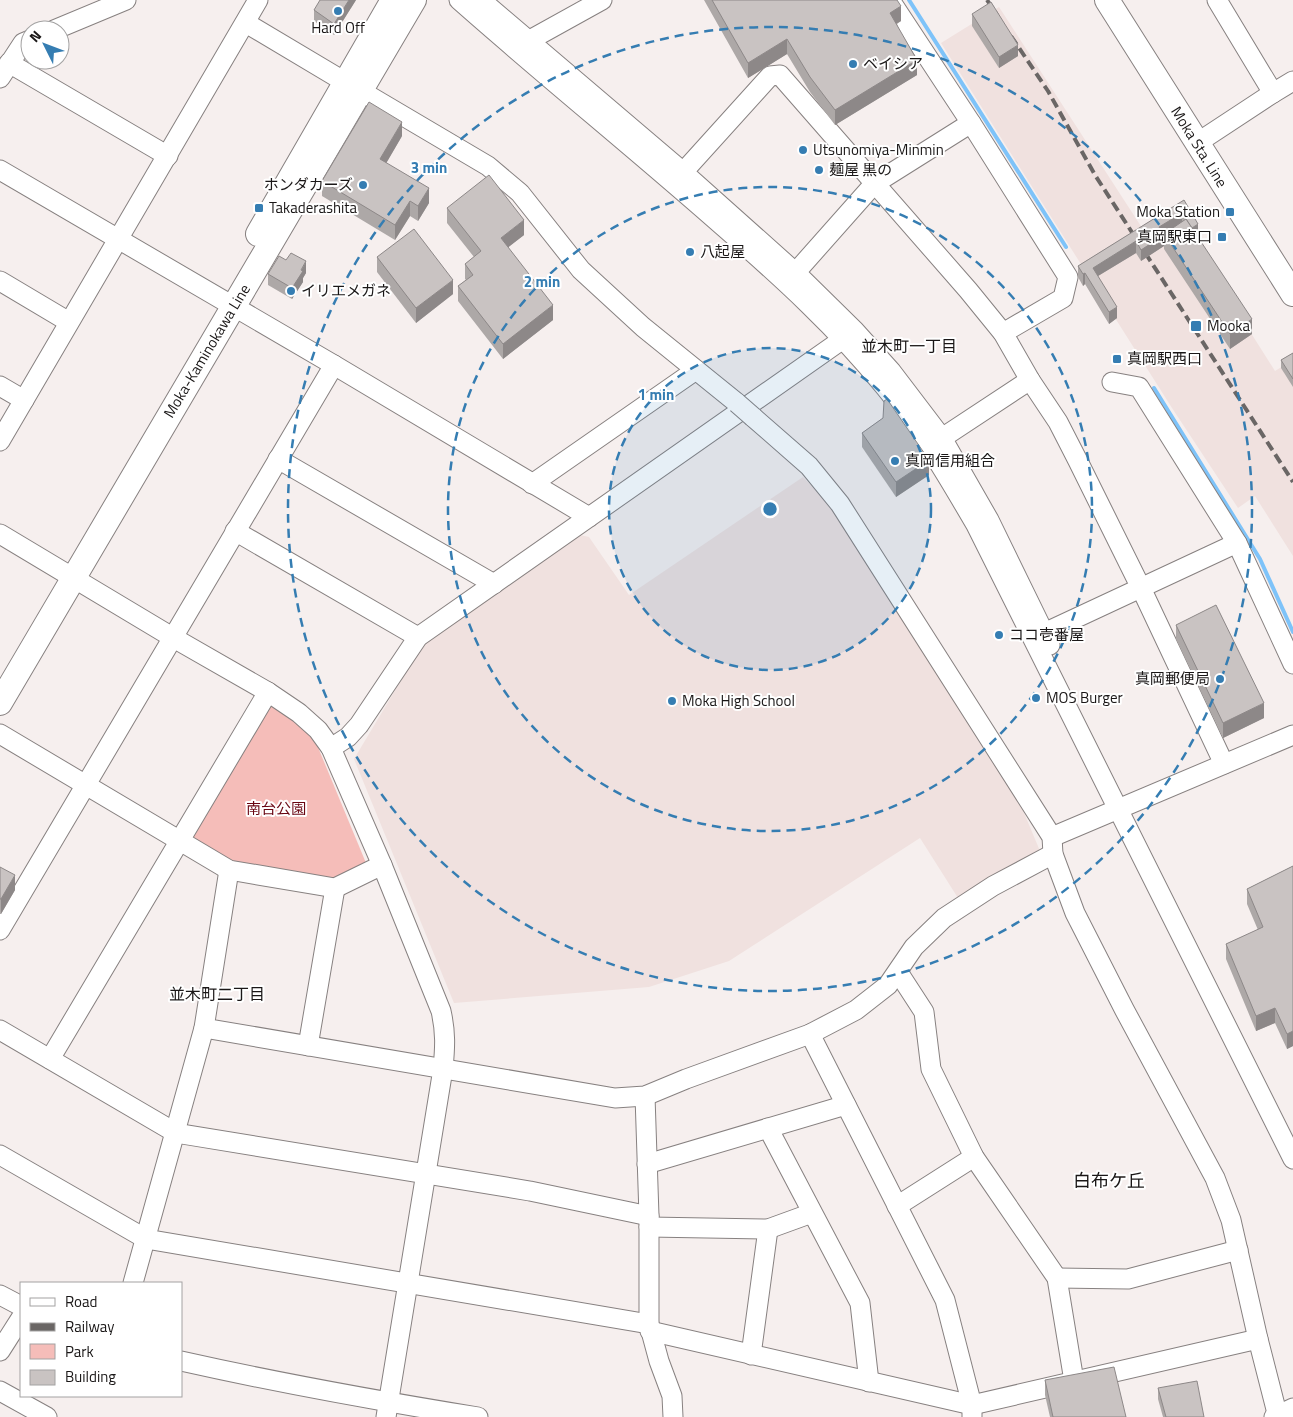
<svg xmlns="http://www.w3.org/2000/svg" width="1293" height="1417" viewBox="0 0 1293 1417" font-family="'Titillium Web','Noto Sans JP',sans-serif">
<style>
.built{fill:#f0e1df}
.park{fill:#f5bdb9}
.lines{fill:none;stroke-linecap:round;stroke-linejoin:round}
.stream{stroke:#7ec3f9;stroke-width:4}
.minor-casing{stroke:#878180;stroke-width:21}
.major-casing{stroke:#878180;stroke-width:26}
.minor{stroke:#fff;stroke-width:19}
.major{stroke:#fff;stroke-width:24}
.rail{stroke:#6a6665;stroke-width:4;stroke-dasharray:10 5;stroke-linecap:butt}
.minor-bridge-casing{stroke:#878180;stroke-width:21;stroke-linecap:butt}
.minor-bridge{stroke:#fff;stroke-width:19}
.wall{fill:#ada8a7}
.shaded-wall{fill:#8d8888}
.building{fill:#c9c3c2;stroke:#8d8888}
.ring{fill:none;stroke:#357db2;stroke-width:2.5;stroke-dasharray:9 6}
.poi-dot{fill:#357db2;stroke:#fff;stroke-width:2}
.labels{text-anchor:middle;stroke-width:4;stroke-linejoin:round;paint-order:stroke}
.poi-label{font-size:15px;fill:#1a1717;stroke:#fff;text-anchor:start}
.street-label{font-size:15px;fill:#1a1717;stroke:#fff}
.park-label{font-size:15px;fill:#690612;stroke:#fff}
.neighbourhood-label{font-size:16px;fill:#1a1717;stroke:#fff}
.quarter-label{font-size:18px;fill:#1a1717;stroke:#fff}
.centre{fill:#357db2;stroke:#fff;stroke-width:2.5}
.ring-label{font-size:15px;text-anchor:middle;font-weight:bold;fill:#357db2;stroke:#fff;stroke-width:4;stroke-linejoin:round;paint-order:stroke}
</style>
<rect width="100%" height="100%" fill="#f6efee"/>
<g class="built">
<path d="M999 7 1146 234 1176 215 1275 371 1293 360V556L1255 496 1238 508 1172 408 941 43Z"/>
<path d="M803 477 833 508 1022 808 1040 851 958 898 920 838 729 961 649 987 454 1003 354 759 424 642 580 535 589 537 629 595Z"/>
</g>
<path class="park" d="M273 706 290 717 315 740 366 863 334 881 231 865 193 841 192 828 264 707Z"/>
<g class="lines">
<g class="stream">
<path d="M909 0 1066 247"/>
<path d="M1154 388 1260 559 1293 632"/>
</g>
<g class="minor-casing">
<g id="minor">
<path d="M459 0C547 78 638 151 726 229 782 278 837 328 884 386 920 429 948 477 976 525L1293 1159"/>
<path d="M481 0 683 172 796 273 855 331 891 371 942 438 989 520 1050 645"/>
<path d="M890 0 971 123 1068 277 1063 298 1003 333"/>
<path d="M1217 0 1273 93"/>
<path d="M246 23 345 82"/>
<path d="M54 30 126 0"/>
<path d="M528 41 602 0"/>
<path d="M9 63 168 156"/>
<path d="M0 78 23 43 30 40"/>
<path d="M361 91 488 166 520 193 581 270 643 327 737 403"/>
<path d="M1197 143 1273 93 1293 81"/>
<path d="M0 170 334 365 589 517"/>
<path d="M676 180 770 76 780 75 968 290 1003 333 1030 380 1058 422 1078 461 1141 588 1224 764"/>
<path d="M0 281 69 322"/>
<path d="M788 281 874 184 971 123"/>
<path d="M1112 382 1139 387 1237 543 1293 664"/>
<path d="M0 386 24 400"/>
<path d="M753 417 809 466 840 504 1052 837 1053 854 1075 913 1124 1009 1215 1178 1231 1220 1258 1339 1278 1417"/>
<path d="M0 441 258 0"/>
<path d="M934 446 942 438 1030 380"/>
<path d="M278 459 494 584"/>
<path d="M532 484 696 370"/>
<path d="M235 531 418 637"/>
<path d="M0 534 172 637 268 692 299 713 318 730 331 748 382 865 441 1011C446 1033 445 1047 443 1069L386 1417"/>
<path d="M1044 633 1237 543"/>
<path d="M0 734 229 870 335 888 382 865"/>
<path d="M331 748 348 737 359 725 418 637 853 332"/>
<path d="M1052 837 1293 735"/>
<path d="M0 930 334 365"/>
<path d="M898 972 924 1012 931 1069 974 1157 1057 1278 1074 1381"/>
<path d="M204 1028 615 1098 645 1096 686 1079 810 1034 856 1010 888 985 914 947 944 918 993 886 1053 854"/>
<path d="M0 1030 176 1133 530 1191 649 1216"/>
<path d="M810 1034 945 1300 972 1405V1416"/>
<path d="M308 1046 335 888"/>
<path d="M50 1059 268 692"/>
<path d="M645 1096 649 1216V1324L659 1361 672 1396 673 1417"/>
<path d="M768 1128 860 1303 869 1382"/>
<path d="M0 1155 146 1239 649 1324"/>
<path d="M647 1164 846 1105"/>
<path d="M897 1206 974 1157"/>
<path d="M649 1227 768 1229 812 1213"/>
<path d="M1057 1278 1128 1279 1238 1250"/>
<path d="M133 1283 204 1028 229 870"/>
<path d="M0 1295 21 1306"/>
<path d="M650 1331 972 1405 1258 1339"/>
<path d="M0 1351 21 1318"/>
<path d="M751 1355 768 1229"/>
<path d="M181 1361C279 1383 379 1401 478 1417"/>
<path d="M0 1391 47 1417"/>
<path d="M1274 1417 1293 1408"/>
</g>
</g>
<g class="major-casing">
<g id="major">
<path d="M1107 0 1293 294"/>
<path d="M258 234 393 0"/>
<path d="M0 703 414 0"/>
</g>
</g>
<use href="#minor" class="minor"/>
<use href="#major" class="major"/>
<g class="rail">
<path d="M987 0 997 15"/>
<path d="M1011 36 1048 91 1095 175 1293 482"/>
</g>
<g class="minor-bridge-casing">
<path id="minor-bridge" d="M737 403 753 417"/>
</g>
<use href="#minor-bridge" class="minor-bridge"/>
</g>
<g class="wall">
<path d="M356 0 334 35 314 21V10Z"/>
<path d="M704 0H897L901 21 897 24 917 75 835 125 810 92 787 54 748 78Z"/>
<path d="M972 14 1018 56 999 68 972 26Z"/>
<path d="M402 136 386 163 429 203 418 221 410 216 395 240 322 196V181Z"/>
<path d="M1184 200 1198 235 1197 236 1252 334 1230 349 1164 249V246L1141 261 1136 253 1098 276 1117 318 1109 324 1085 284 1083 286 1078 277V266Z"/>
<path d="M447 208 524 235 508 247 553 320 503 359 458 301V286L466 280 465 279V264L474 257 447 223Z"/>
<path d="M377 257 453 294 416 323 377 272Z"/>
<path d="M306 273 303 278V282L292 299 268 285V274Z"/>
<path d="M1293 353V387L1281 368V360Z"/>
<path d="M883 418 929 475 896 497 862 447V433Z"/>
<path d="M1176 625 1264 718 1223 738 1176 639Z"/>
<path d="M1293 866V1046L1287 1049 1275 1023 1256 1031 1226 959V944L1258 930 1247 904V889Z"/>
<path d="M0 867 15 890 1 914H0Z"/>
<path d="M1045 1380 1126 1417H1050L1045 1395Z"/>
<path d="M1158 1388 1204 1417H1163L1158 1399Z"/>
</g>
<g class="shaded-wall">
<path d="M349 0H356L334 35V24Z"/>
<path d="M901 6V21L890 27V13Z"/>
<path d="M787 39V54L748 78V63Z"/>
<path d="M1018 45V56L999 68V57Z"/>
<path d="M917 60V75L835 125V110Z"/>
<path d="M402 122V136L380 174V159Z"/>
<path d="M429 188V203L418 221V206Z"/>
<path d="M410 201V216L395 240V225Z"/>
<path d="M1182 213V224L1164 234V246L1141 261V250L1159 227Z"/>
<path d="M524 220V235L501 253V238Z"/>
<path d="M1198 224V235L1192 239V228Z"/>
<path d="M1136 241V253L1093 279V268Z"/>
<path d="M306 261V273L303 278V282L292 299V288Z"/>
<path d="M1085 273V284L1083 286V274Z"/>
<path d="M453 280V294L416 323V308Z"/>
<path d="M553 305V320L503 359V344Z"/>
<path d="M1117 307V318L1109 324V312Z"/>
<path d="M1252 319V334L1230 349V334Z"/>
<path d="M929 460V475L896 497V482Z"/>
<path d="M1264 703V718L1223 738V723Z"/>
<path d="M15 875V890L1 914V899Z"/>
<path d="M1275 1008V1023L1256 1031V1016Z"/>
<path d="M1293 1031V1046L1287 1049V1034Z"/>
</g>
<g class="building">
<path d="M320 0H349L334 24 314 10Z"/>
<path d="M712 0H897L901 6 890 13 917 60 835 110 810 77 787 39 748 63Z"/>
<path d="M991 2 1018 45 999 57 972 14Z"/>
<path d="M369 102 402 122 380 159 429 188 418 206 410 201 395 225 322 181Z"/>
<path d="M489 175 524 220 501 238 553 305 503 344 458 286 473 275 465 264 481 251 447 208Z"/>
<path d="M1184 200 1198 224 1192 228 1182 213 1159 227 1164 235 1141 250 1136 241 1093 268 1117 307 1109 312 1085 273 1083 274 1078 266Z"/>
<path d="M1186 219 1252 319 1230 334 1164 234Z"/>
<path d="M414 229 453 280 416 308 377 257Z"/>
<path d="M291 253 306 261 301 270 303 271 292 288 268 274 279 256 286 260Z"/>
<path d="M1293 353V379L1281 360Z"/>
<path d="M887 399 929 460 896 482 862 433 883 418 884 401Z"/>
<path d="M1216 605 1264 703 1223 723 1176 625Z"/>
<path d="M1293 866V1031L1287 1034 1275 1008 1256 1016 1226 944 1263 927 1247 889Z"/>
<path d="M0 867 15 875 1 899H0Z"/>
<path d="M1114 1367 1126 1417H1053L1045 1380Z"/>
<path d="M1197 1381 1204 1417H1166L1158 1388Z"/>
</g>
<circle cx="770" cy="509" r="161" fill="#357db2" fill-opacity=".12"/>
<g class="ring">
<circle cx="770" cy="509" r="161"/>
<circle cx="770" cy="509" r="322"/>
<circle cx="770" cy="509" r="482"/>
</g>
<g class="poi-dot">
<circle cx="338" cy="11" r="5"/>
<circle cx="853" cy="64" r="5"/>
<circle cx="803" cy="150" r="5"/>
<circle cx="819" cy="170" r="5"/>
<circle cx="363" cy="185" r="5"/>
<rect x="254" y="203" width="10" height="10" rx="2.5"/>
<rect x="1225" y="207" width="10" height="10" rx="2.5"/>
<rect x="1217" y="232" width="10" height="10" rx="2.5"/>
<circle cx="690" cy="252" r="5"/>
<circle cx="291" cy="291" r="5"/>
<rect x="1190" y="320" width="12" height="12" rx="2.5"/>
<rect x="1112" y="354" width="10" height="10" rx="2.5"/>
<circle cx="895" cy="461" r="5"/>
<circle cx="999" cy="635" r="5"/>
<circle cx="1220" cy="679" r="5"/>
<circle cx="1036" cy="698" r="5"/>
<circle cx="672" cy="701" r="5"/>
</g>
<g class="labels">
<g class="poi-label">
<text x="338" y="33" text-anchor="middle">Hard Off</text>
<text x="863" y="69">ベイシア</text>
<text x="813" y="155">Utsunomiya-Minmin</text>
<text x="829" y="175">麺屋 黒の</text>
<text x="353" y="190" text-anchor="end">ホンダカーズ</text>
<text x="269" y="213">Takaderashita</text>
<text x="1220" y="217" text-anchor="end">Moka Station</text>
<text x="1212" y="242" text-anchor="end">真岡駅東口</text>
<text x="700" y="257">八起屋</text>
<text x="301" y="296">イリエメガネ</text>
<text x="1207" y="331">Mooka</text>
<text x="1127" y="364">真岡駅西口</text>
<text x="905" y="466">真岡信用組合</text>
<text x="1009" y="640">ココ壱番屋</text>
<text x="1210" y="684" text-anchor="end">真岡郵便局</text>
<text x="1046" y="703">MOS Burger</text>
<text x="682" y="706">Moka High School</text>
</g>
<g class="street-label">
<text transform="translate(1199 147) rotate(58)" y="5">Moka Sta. Line</text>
<text transform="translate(207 351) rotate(-59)" y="5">Moka-Kaminokawa Line</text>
</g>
<g class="park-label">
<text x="276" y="814">南台公園</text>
</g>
<g class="neighbourhood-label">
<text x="909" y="352">並木町一丁目</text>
<text x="217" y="1000">並木町二丁目</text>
</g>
<g class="quarter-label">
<text x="1109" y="1187">白布ケ丘</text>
</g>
</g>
<circle cx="770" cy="509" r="8" class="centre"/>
<g class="ring-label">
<text x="429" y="173">3 min</text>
<text x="542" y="287">2 min</text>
<text x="656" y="400">1 min</text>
</g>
<rect x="20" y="1282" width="162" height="115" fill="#ffffff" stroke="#a3a2a2"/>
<rect x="30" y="1298" width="25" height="8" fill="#ffffff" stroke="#a3a2a2"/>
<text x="65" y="1307" font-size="15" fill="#1a1717">Road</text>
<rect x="30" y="1323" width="25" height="8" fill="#6a6665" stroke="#a3a2a2"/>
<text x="65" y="1332" font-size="15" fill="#1a1717">Railway</text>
<rect x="30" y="1344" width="25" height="15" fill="#f5bdb9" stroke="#a3a2a2"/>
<text x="65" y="1357" font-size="15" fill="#1a1717">Park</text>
<rect x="30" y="1370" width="25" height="15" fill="#c9c3c2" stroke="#a3a2a2"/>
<text x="65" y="1382" font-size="15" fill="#1a1717">Building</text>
<g transform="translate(45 45) rotate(312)"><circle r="24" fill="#ffffff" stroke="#a3a2a2"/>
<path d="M0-4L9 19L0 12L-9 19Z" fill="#357db2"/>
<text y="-8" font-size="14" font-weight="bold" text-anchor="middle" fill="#1a1717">N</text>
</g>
</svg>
